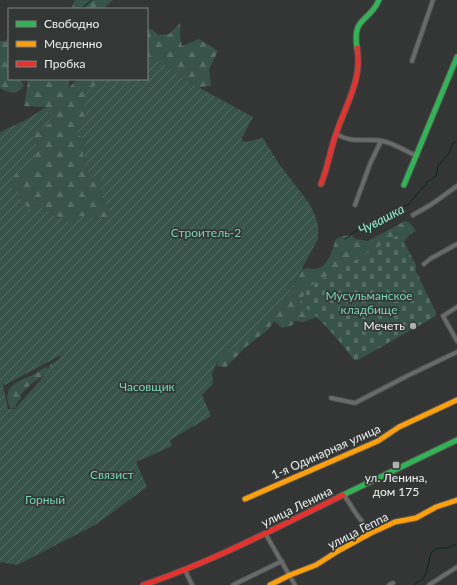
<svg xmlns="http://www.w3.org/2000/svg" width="457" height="585" viewBox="0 0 457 585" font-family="Lato,sans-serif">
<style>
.forest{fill:url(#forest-firs)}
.cemetery{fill:url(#cemetery-stones)}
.garden{fill:url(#garden-furrows);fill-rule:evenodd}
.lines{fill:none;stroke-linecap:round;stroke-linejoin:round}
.stream{stroke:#08271d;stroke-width:1}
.street-casing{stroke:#535454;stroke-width:5.5}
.fast-casing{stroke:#535454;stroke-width:7}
.slow-casing{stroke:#535454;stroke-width:7}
.jam-casing{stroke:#535454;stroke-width:7}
.street{stroke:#696b6a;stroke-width:3.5}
.fast{stroke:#30b455;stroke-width:5}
.slow{stroke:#ff9f0a;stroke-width:5}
.jam{stroke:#e5322d;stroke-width:5}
.poi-dot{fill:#adb0af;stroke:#333735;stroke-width:1.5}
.labels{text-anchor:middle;stroke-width:3.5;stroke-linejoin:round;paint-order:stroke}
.park-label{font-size:12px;fill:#77d5b5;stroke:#333735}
.poi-label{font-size:12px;fill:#eef1f0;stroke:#333735;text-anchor:end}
.street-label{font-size:12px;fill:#eef1f0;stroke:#333735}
.water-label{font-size:13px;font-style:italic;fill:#91efce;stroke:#333735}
</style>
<defs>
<pattern id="forest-firs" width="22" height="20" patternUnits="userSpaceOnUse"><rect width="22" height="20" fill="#38544a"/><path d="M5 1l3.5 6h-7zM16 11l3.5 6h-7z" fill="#556d64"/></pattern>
<pattern id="cemetery-stones" width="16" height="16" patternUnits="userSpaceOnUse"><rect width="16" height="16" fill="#38544a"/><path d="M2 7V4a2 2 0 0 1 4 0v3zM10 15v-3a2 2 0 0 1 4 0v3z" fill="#556d64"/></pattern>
<pattern id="garden-furrows" width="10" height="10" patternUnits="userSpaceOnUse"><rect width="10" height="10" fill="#38544a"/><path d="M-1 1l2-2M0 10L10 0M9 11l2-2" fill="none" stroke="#556d64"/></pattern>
</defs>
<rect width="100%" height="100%" fill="#343635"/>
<g class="forest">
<path d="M75 0H113L103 9H71Z"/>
<path d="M180 23V38L182 46 199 39 218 51 209 69 211 86 198 87 159 62 147 67V29L153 30 158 35 169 34Z"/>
<path d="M9 37V79H20L24 86C16 95 10 94 0 88V41H5Z"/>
<path d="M27 79H70L68 89 77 79H103L85 94V116L76 129 85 143C81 158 84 163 91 177L102 180C99 196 99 196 109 208L108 218 98 219 89 216 70 221 56 216 37 204 32 210 25 205 12 187V176C22 170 34 158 37 146L33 137 38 130 52 122 45 107 24 106 28 82Z"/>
<path d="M405 221 410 223 416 231 410 234 404 242 416 265V276L354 357C348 353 349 350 345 345 342 341 337 338 333 334 327 328 323 322 316 317L304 322 295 321 293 325 282 328 274 321 269 329 247 346 226 367 217 366 218 357 278 311 302 270 307 268C327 274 331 253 336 239L343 236 352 235 355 239 368 241Z"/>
<path d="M58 360 59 362 51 368 47 373 31 384 21 394V399L18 401 15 408 11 409C0 389 16 381 31 376 36 374 41 369 45 367L49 368 51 364Z"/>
</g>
<path class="cemetery" d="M399 235 436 313V316L358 360H354C338 339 322 319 300 303L308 287Z"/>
<path class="garden" d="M159 61 198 87 253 117 241 140 246 142 263 138 279 164 309 203 315 215 318 226V239L280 309 218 360 212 373 213 384 202 395 211 416 170 440 172 446 136 462 147 487 95 525 17 565 0 562V132L26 120 46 107 52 122 38 130 33 137 37 146 35 153 36 162 31 168 12 176V187L25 205 32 210 37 204 56 216 70 221 78 216H89L98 219 108 218 109 208C99 196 99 196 102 180L91 177C84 163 81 158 85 143L76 129 85 116V94L103 79H147V67ZM63 354 15 409H8L3 386Z"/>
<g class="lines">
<g class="stream">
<path d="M81 9 92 0"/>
<path d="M345 239 356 231 377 220 398 212 404 206 408 205 422 188 426 185V183L436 176 438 166 449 153 453 143 457 141"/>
<path d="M415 585 417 582 422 580 426 574 431 553 437 548H447L457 544"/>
</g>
<g class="street-casing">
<g id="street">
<path d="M412 61 433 0"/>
<path d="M336 134C353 144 365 138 382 141 394 143 405 151 417 156"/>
<path d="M355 205 370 164 381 141"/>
<path d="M413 215 432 204 457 186"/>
<path d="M424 264 430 259 457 244"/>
<path d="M457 307 443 316 457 341"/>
<path d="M331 398 355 403 407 376 457 352"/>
<path d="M344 495 357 515 371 533"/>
<path d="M265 533 295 585"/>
<path d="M185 570 192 585"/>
<path d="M233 585 282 561"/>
<path d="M389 585 393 583"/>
<path d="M429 585 457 567"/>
</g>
</g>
<g class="fast-casing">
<g id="fast">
<path d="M357 48C352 16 369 23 379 0"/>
<path d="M404 185 457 57"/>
<path d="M343 495 457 440"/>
</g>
</g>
<g class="slow-casing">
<g id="slow">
<path d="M245 499 378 441 399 427 457 400"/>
<path d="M270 585 290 575 316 565 338 551 371 533 395 522 416 518 436 507 457 500"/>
</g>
</g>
<g class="jam-casing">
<g id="jam">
<path d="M321 184C328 168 330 150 336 134 345 106 363 79 357 48"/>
<path d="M143 585C212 562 278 527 343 495"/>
</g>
</g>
<use href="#street" class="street"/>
<use href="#fast" class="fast"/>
<use href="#slow" class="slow"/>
<use href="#jam" class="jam"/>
</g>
<g class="poi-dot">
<circle cx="413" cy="326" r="4"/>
<rect x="392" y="461" width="8" height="8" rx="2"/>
</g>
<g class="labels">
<g class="park-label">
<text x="206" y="237">Строитель-2</text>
<text x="369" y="300">Мусульманское<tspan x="369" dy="14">кладбище</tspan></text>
<text x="147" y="391">Часовщик</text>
<text x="112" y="479">Связист</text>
<text x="45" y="504">Горный</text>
</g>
<g class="poi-label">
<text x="405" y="330">Мечеть</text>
<text x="396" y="482" text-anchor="middle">ул. Ленина,<tspan x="396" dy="14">дом 175</tspan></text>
</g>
<g class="street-label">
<text transform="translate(326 452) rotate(-24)" y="4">1-я Одинарная улица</text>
<text transform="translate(297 507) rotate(-26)" y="4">улица Ленина</text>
<text transform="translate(358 531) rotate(-27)" y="4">улица Геппа</text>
</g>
<g class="water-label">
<text transform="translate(381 219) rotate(-28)" y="5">Чувашка</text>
</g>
</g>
<rect x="8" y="8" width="140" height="72" fill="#333735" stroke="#7e8180"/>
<rect x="16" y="21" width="20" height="6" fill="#30b455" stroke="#7e8180"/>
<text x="44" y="28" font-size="12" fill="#eef1f0">Свободно</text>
<rect x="16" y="41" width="20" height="6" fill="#ff9f0a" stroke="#7e8180"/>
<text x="44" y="48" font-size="12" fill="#eef1f0">Медленно</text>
<rect x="16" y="61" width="20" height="6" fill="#e5322d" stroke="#7e8180"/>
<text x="44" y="68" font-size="12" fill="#eef1f0">Пробка</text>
</svg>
